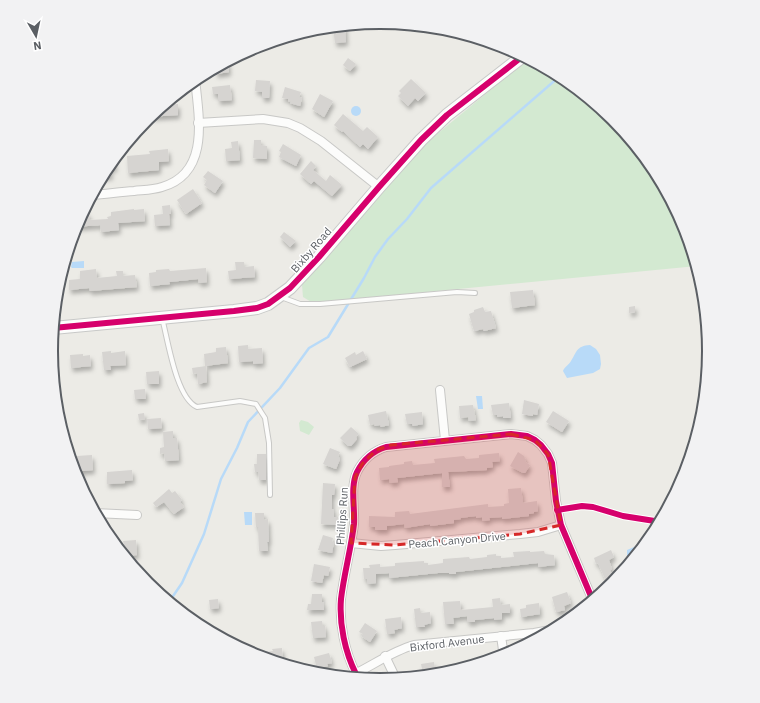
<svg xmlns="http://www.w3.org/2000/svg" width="760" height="703" viewBox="0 0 760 703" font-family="'IBM Plex Sans',sans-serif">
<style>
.green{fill:#d3e9d1}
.water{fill:#b8daf8}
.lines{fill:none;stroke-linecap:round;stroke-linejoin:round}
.stream{stroke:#b8daf8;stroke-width:2.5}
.building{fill:#d6d4d1;filter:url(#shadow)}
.lane-casing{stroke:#c8c8c6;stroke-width:6}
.street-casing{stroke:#c8c8c6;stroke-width:10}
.secondary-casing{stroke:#c8c9c8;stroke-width:14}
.lane{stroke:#fcfcfb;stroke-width:4}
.street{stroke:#fcfcfb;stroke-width:8}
.secondary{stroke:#fcfcfb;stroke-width:12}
.cycleway-casing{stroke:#fff;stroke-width:8}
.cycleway{stroke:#d6006c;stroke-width:6}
.marked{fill:#d62828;fill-opacity:0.2;stroke:#d62828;stroke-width:3;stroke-dasharray:8 5;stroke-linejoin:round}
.labels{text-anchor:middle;stroke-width:3;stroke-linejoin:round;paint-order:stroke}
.street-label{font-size:11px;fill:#5b5f64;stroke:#fff}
.rim{fill:none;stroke:#5b5f64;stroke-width:2}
</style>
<defs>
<filter id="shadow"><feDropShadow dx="2" dy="4" stdDeviation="2" flood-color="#0004"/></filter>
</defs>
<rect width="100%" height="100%" fill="#ecebe6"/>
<g class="green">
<path d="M528 59 563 78 613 119 654 169 685 226 697 266 313 303 303 297 302 285 425 144Z"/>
<path d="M301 420 308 422 314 427 309 435 300 431 299 423Z"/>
</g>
<g class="water">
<circle cx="356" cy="111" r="5"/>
<path d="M84 261V268H72L71 267 72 262Z"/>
<path d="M590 345 596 349 600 355 601 364 600 369 593 373 567 378 563 371C565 366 569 365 571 361 577 352 576 346 590 345Z"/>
<path d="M476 396H482L483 409H478Z"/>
<path d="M244 512H252V525H245Z"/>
<path d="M639 545 641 550 629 556H627V550Z"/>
</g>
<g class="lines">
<path class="stream" d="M169 602 182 583 204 534 221 479 237 448 248 422 280 388 309 348 328 337 364 278 375 257 388 239 407 219 431 188 560 76"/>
</g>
<g class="building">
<path d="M345 25 346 42 335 43 333 27Z"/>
<path d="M348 58 356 64 350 71 343 65Z"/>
<path d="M228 61 229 72 216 74 215 68Z"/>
<path d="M411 79 426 93 418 101 415 98 408 106 398 96 401 93 399 91Z"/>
<path d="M256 80 270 81 269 98H262V92L255 91Z"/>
<path d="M230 85 232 100 218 101V94H213L212 87Z"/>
<path d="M285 87 301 92 299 97 302 98 300 106 290 103 291 102 288 101V99L282 98Z"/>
<path d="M320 94 333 101 324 117 312 109Z"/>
<path d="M167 102V105L178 104V115L148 117Z"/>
<path d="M343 114 363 131 367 127 378 137 368 149 363 144 360 147 343 131 342 132 334 125Z"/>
<path d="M254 140H261V145L267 146V159L253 158Z"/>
<path d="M238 141 240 160 226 161 225 149 232 148 231 142Z"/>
<path d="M283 144 301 155 296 166 279 157 281 152 279 151Z"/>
<path d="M168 149 169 161 159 162V170L128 173 127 156 150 154 149 151Z"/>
<path d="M114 158 115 168 110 169 111 176 101 177 106 168Z"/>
<path d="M311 161 316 166 313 170 326 181 330 175 342 185 332 196 314 181 311 184 300 174Z"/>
<path d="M208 171 223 181 215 193 204 185 207 180 203 177Z"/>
<path d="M193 189 202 203 186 214 177 200Z"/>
<path d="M170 205 171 214H169L170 225 155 226 154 215 163 214 162 206Z"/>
<path d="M85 207 86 214H89L90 220 108 219 107 217 111 216V212L134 209V210L144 209 145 221 118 223 119 230 101 232 100 225 75 227Z"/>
<path d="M284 232 296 241 290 247 280 237Z"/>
<path d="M235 262H244L245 267 254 266 255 277 229 279 228 271 236 270Z"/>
<path d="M206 268 207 282 199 283 198 279 179 281 169 282 170 284 150 286 149 273 156 272V270L169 269 170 271Z"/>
<path d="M96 269 97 278 117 276 116 271H123V276L135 275 137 287 90 291 89 288 69 290V280L80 279V271Z"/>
<path d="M533 290 535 305 512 308 510 292Z"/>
<path d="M635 306V312L629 313V307Z"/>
<path d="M483 307 485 312 491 311 496 328 484 331 483 329 474 331 469 314 474 312V310Z"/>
<path d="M248 345V349L262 348 263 363 253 364V361L239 362 238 346Z"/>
<path d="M226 347 228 363 205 366 204 354 216 352V348Z"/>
<path d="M111 351V353L125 351 126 365 110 366 111 370H104L102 352Z"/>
<path d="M363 351 367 359 350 367 345 358 355 352 356 355Z"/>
<path d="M83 354V356L90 355 91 366 71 368 70 355Z"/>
<path d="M206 366 207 382 198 384 197 373 193 374 192 368Z"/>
<path d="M159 371V384H147L146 372Z"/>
<path d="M145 389 146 399H135L134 390Z"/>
<path d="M524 400 539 404 537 415 533 414V416L522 414Z"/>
<path d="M509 403 511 418H503V416L497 417V415H493L491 405Z"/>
<path d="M473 405 476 420 469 421 468 417 460 418 459 406Z"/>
<path d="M386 411 389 425 381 427 380 425 375 426 374 424 370 425 368 415Z"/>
<path d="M553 411 569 421 562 432 546 422Z"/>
<path d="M422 412 423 424 413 426 412 424H407L405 414Z"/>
<path d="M144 413 145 419 139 420 138 414Z"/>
<path d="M161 418 162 428 148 429 147 419Z"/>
<path d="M351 427 359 434 356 437 357 439 351 446H348L340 438Z"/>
<path d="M173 431V438H177L179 460 165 461 164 453 160 454V448L164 447 163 432Z"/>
<path d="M330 448 340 452 338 456 340 459 336 469 323 464Z"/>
<path d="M518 452 524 456V458L526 459 525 462 530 465 525 473H523L510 466Z"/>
<path d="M499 453 500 461 492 462 493 467 487 468V470L448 472 450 487H442V473L397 478 398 482 390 483 389 479 380 480 379 468 389 467V466L404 464V462L412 461 413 465 435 463 434 459 464 456 466 459 479 458V455Z"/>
<path d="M257 454H266V480H259L258 472H255L254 464H257Z"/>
<path d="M92 455 93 470 81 471 83 491 76 477 71 462 77 461V456Z"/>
<path d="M132 470 133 480 125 481V483L107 484V472Z"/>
<path d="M323 483 335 484 334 495H332V509H334V517H338L337 525 321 524Z"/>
<path d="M521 488 523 503 537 501 538 511 534 512V513L529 514V516L502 519V517L489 518 490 520 482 521V517L476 518V516L460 518 461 519 454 520V523L430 526V524L405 528 404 524 387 526V530H375V527H369V516L395 517V512L409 511 410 514 488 504V507L504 506V504L509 503 508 489Z"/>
<path d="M169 489 172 493 175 491 182 500 180 502 184 507 174 514 164 502 156 507 153 503Z"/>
<path d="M255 513H264V520L268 519 269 542H267L268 551H259L258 527H256Z"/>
<path d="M323 535 333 538 332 542H334L332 553 318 550Z"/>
<path d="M136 540 137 555 124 556 115 546 124 545 123 541Z"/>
<path d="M611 550 614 557 609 560 612 569 610 570 616 581 606 590 602 582 606 581 598 563 596 564 594 558Z"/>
<path d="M530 551V552L544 551 545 554 554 555 555 565 538 567V563L456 572V574H449V573H438L389 578V573L376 574V583L367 584V579H364L363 568H370L369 565 380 564V567L395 566V563L424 561V563H428V565L443 563V559L469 557 470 559 487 557V555L496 554V556H501V558L514 557 513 552Z"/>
<path d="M314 564 330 567 328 576 324 575 322 583 311 581Z"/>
<path d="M567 592 571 603 564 606 565 610 556 612 552 597Z"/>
<path d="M312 594H322V602L324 603V610H307L308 604H311Z"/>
<path d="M500 598 501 605 510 604V613H502V619L494 620V618L475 620V622H467V616L453 618 454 624H445L443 602 460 601 461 610 493 607 492 599Z"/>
<path d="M218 599 219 608 210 609 209 600Z"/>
<path d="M539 603 540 614 521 617 520 609 526 608V605Z"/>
<path d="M420 608 421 613 430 612 431 623 424 625 425 627H416L414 609Z"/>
<path d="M401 617 402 628 394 630 395 633 387 634 385 619Z"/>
<path d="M322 621 323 626H325L326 637 313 638 311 622Z"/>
<path d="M365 623 377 631 370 642 361 636 363 634 359 632Z"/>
<path d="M282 648 283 665 266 660V652L273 651 272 649Z"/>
<path d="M329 653 332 663 327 664 328 666 317 669 314 657Z"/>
<path d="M434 662 436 676 426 677 425 674H423L421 664Z"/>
</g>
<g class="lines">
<g class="lane-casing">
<g id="lane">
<path d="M281 297 300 304H320L457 292 475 293"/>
<path d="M162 318C168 340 176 398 197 407L240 401 256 404 265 418 269 443 270 495"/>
</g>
</g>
<g class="street-casing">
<g id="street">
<path d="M198 123 263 119 288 123 300 128 321 141 379 187"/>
<path d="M92 195C106 194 120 192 134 191 143 190 153 190 162 187 210 173 199 118 195 79"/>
<path d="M440 390 445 440"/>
<path d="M95 513 137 515"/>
<path d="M351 543 381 546 395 545 520 534 538 532 561 525"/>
<path d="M501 636 504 657"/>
<path d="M385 656 396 679"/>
<path d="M356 674C345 652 339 624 341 599 344 574 351 549 354 524 355 507 350 487 357 472 363 460 373 451 386 447L511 434 527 436 535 440 541 445 548 454 552 463 556 501 561 525 593 601"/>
<path d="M346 678C370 668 389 652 414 645L534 633 556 629"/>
</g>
</g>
<g class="secondary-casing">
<path id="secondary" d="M53 328 234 311 257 308 268 304 290 288 319 257 379 187 421 140 447 115 523 56"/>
</g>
<use href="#lane" class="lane"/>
<use href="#street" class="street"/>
<use href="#secondary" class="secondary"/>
<g class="cycleway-casing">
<g id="cycleway">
<path d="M53 328 234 311 257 308 268 304 290 288 319 257 379 187 421 140 447 115 523 56"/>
<path d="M557 510 582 506 593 507 623 516 661 522"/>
<path d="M356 674C345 652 339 624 341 599 344 574 351 549 354 524 355 507 350 487 357 472 363 460 373 451 386 447L511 434 527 436 535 440 541 445 548 454 552 463 556 501 561 525 593 601"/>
</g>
</g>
<use href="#cycleway" class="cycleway"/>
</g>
<path class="marked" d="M511 434 535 440 548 454 561 525 520 534 395 545 351 543 355 477 362 464 376 450 391 445Z"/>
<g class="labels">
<g class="street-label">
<text transform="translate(311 250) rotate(-49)" y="4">Bixby Road</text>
<text transform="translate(342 516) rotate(-86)" y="4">Phillips Run</text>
<text transform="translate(457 540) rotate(-5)" y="4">Peach Canyon Drive</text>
<text transform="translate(447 643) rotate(-7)" y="4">Bixford Avenue</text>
</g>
</g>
<path d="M0 0H760V703H0ZM58 351a322 322 0 1 1 644 0a322 322 0 1 1-644 0Z" fill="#f2f2f3" fill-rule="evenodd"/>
<path class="rim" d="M58 351a322 322 0 1 1 644 0a322 322 0 1 1-644 0Z"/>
<g transform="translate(36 36) rotate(171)" stroke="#ffffff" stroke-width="3" paint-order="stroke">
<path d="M0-3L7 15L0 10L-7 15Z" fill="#5b5f64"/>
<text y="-6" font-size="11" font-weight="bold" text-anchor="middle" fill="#5b5f64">N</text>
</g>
</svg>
